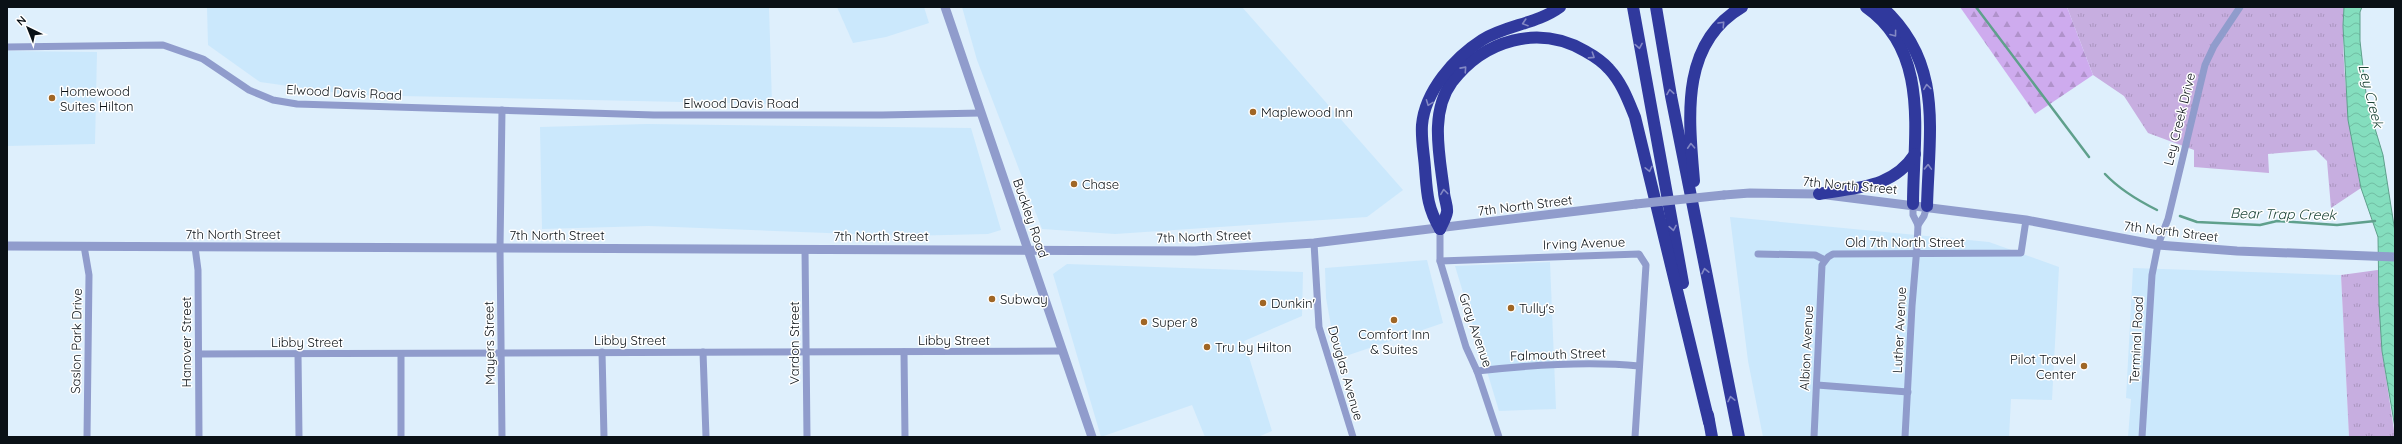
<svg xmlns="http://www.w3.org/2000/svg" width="2402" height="444" viewBox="0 0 2402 444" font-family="Quicksand,sans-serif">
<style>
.built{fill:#cbe8fc}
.grass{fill:url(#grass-tufts)}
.forest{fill:url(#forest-firs)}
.water{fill:url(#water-waves);stroke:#5fa08c}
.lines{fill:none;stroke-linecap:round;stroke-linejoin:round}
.stream{stroke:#5fa08c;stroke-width:2.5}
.minor{stroke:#909ccc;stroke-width:7}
.tertiary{stroke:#909ccc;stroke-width:9}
.motorway{stroke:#30399d;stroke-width:12}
.tertiary-bridge{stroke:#909ccc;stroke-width:9}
.oneway{stroke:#8388c4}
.poi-dot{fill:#a06625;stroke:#fff;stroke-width:1.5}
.labels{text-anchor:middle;stroke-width:3;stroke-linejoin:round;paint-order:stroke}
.poi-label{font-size:13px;fill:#0a1116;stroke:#fff;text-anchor:start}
.street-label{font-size:13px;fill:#0a1116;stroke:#fff}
.water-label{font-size:14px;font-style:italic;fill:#1c4537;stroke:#fff}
</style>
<defs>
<pattern id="grass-tufts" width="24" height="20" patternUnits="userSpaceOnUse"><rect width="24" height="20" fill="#c7aee0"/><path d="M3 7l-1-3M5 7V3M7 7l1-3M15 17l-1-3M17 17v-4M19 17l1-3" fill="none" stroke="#aa95bf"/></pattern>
<pattern id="forest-firs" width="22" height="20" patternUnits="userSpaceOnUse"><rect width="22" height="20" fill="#ceabee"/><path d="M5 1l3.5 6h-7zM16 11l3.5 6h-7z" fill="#b092cb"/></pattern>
<pattern id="water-waves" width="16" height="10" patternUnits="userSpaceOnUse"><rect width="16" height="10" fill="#84debe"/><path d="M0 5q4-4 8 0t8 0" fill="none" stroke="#71bda3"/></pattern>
</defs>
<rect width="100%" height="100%" fill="#deeffc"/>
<g class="built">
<path d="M207 7H769L772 104 353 95 260 82 208 45Z"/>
<path d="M837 7H924L929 23 886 37 853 43Z"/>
<path d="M962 7H1242L1403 190 1367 217 1115 234 1042 229 977 60Z"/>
<path d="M7 51 97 52 95 144 7 146Z"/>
<path d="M647 124 971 128 1001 230 988 234 905 236 649 226 542 229 540 127Z"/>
<path d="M1730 217 1989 242 2059 267 2052 400 2011 399 2009 437H1763L1748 361Z"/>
<path d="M1427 260 1443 323 1337 359 1326 298 1325 268Z"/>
<path d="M1550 262 1556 409 1499 411 1455 266Z"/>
<path d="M1067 264 1303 272 1302 316 1244 341 1272 431 1258 437H1205L1192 405 1101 437 1053 274Z"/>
<path d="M2133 268 2341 275 2349 437H2128L2131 399 2126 398Z"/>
</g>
<g class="grass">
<path d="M2067 7H2344C2340 68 2350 128 2361 188L2331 208 2327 161 2316 150 2268 154 2269 173 2194 167V150L2148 133 2124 96 2093 75Z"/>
<path d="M2385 269 2382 351 2395 437H2349L2341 275Z"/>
</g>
<path class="forest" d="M1960 7H2067L2093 75 2035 114Z"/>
<path class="water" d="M2344 7H2362L2360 12V41L2367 102 2383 155 2395 232V428L2382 351 2379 304 2378 237 2361 188 2348 120 2343 26Z"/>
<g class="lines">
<g class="stream">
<path d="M1976 7 2089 157"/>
<path d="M2105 174C2120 190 2137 200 2157 210"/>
<path d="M2180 216 2197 222 2260 225 2277 221 2337 225 2375 221"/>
</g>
<g class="minor">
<path d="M7 47 163 45 203 59 249 90 273 100 297 104 654 115H882L981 113"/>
<path d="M502 110 500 248 502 437"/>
<path d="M1918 225 1924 216 1927 206"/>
<path d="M1440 229V261L1466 347 1477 371 1499 437"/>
<path d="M1314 243 1319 327 1353 437"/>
<path d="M84 246 89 275 87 437"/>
<path d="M195 247 198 270 199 437"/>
<path d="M805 249 807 437"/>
<path d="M1758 254 1815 255 1825 260"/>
<path d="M1440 261 1639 254 1646 265 1635 437"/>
<path d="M602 352 604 437"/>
<path d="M703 352 706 437"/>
<path d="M904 352 905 437"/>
<path d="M199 354 1062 351"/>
<path d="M298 354 299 437"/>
<path d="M401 355V437"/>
<path d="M1477 371C1530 365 1586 361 1639 366"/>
<path d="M1817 385 1908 392"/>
<path d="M1814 437 1822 265 1828 257 1833 254 2021 253 2026 220"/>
<path d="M1905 437 1912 306 1917 247 1918 225 1913 215V204"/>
<path d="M2142 437 2152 275 2158 245 2168 219 2205 65 2214 46 2240 7"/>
</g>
<g class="tertiary">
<path d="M945 7 1092 437"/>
<path d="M1724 195 1750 193 1819 194 2026 220 2158 245 2237 251 2395 257"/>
<path d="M7 246 1195 251 1314 243 1636 204"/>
</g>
<g class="motorway">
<path d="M1633 7 1683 283"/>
<path d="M1656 7 1671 96 1739 437"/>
<path d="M1866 7C1931 52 1913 136 1913 204"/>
<path d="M1882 7C1944 63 1929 130 1927 206"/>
<path d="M1694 181C1689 119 1679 44 1742 7"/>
<path d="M1819 194C1856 187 1892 189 1915 154"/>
<path d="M1440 229C1442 224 1446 218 1447 212 1448 207 1444 198 1444 192 1440 157 1429 113 1452 82 1484 40 1538 24 1585 51 1594 56 1603 62 1609 69 1622 83 1628 100 1635 117L1709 422"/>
<path d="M1440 229C1427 207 1427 193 1425 168 1424 154 1421 139 1422 125 1425 91 1454 58 1482 40 1506 25 1537 24 1560 7"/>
<path d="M1708 415 1712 437"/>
</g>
<path class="tertiary-bridge" d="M1636 204 1724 195"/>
</g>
<defs><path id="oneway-chevron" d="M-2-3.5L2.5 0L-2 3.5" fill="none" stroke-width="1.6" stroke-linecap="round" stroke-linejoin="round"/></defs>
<g class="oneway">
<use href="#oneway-chevron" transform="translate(1525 23) rotate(162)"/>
<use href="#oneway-chevron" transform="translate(1722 24) rotate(-47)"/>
<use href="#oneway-chevron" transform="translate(1894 34) rotate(53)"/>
<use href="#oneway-chevron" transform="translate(1639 46) rotate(80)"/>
<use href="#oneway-chevron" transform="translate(1592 56) rotate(33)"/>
<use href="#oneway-chevron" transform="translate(1464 69) rotate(-48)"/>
<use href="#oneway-chevron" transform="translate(1927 87) rotate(-97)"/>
<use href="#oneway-chevron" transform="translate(1670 92) rotate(-99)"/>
<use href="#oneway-chevron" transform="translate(1429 103) rotate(111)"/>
<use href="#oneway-chevron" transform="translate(1691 146) rotate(-93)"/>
<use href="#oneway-chevron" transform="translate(1928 167) rotate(-88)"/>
<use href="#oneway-chevron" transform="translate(1649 169) rotate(77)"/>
<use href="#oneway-chevron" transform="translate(1444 192) rotate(-97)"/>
<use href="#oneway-chevron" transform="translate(1673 228) rotate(80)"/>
<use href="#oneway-chevron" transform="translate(1705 271) rotate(-102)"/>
<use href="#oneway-chevron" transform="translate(1731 399) rotate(-102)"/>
</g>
<g class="poi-dot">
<circle cx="52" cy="98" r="4"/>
<circle cx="1253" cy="112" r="4"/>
<circle cx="1074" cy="184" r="4"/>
<circle cx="992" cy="299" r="4"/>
<circle cx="1263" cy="303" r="4"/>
<circle cx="1511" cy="308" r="4"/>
<circle cx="1394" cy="320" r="4"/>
<circle cx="1144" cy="322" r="4"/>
<circle cx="1207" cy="347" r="4"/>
<circle cx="2084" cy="366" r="4"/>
</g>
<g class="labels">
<g class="poi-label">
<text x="60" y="96">Homewood<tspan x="60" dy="15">Suites Hilton</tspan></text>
<text x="1261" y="117">Maplewood Inn</text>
<text x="1082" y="189">Chase</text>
<text x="1000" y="304">Subway</text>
<text x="1271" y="308">Dunkin'</text>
<text x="1519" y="313">Tully's</text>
<text x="1152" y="327">Super 8</text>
<text x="1394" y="339" text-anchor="middle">Comfort Inn<tspan x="1394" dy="15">&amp; Suites</tspan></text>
<text x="1215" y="352">Tru by Hilton</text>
<text x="2076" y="364" text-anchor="end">Pilot Travel<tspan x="2076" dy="15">Center</tspan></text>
</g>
<g class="street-label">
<text transform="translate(344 92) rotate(3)" y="5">Elwood Davis Road</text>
<text x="741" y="108">Elwood Davis Road</text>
<text transform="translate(2179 119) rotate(-76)" y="5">Ley Creek Drive</text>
<text transform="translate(1850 185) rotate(5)" y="5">7th North Street</text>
<text transform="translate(1525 205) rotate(-7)" y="5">7th North Street</text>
<text transform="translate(1031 218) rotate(71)" y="5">Buckley Road</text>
<text transform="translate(2171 231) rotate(7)" y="5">7th North Street</text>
<text x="233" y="239">7th North Street</text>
<text x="557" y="240">7th North Street</text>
<text x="881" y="241">7th North Street</text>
<text transform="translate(1204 236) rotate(-2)" y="5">7th North Street</text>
<text x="1905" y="247">Old 7th North Street</text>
<text transform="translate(1584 243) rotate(-2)" y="5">Irving Avenue</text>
<text transform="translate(1476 330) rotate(71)" y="5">Gray Avenue</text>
<text transform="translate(1899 330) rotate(-87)" y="5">Luther Avenue</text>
<text x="630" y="345">Libby Street</text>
<text x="954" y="345">Libby Street</text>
<text transform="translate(2136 340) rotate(-87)" y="5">Terminal Road</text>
<text transform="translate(76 341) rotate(-89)" y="5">Saslon Park Drive</text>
<text transform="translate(186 342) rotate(-90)" y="5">Hanover Street</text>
<text x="307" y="347">Libby Street</text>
<text transform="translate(489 343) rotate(-91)" y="5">Mayers Street</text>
<text transform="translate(794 343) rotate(-90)" y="5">Vardon Street</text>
<text transform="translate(1806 348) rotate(-87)" y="5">Albion Avenue</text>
<text transform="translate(1558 354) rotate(-2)" y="5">Falmouth Street</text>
<text transform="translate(1346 373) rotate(74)" y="5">Douglas Avenue</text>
</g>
<g class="water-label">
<text transform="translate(2371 96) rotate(76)" y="5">Ley Creek</text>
<text transform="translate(2283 214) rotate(1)" y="5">Bear Trap Creek</text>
</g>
</g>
<rect width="2402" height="444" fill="none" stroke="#0a1116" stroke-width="16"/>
<g transform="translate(28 28) rotate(317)" stroke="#ffffff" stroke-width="3" paint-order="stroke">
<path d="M0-3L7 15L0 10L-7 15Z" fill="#0a1116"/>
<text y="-6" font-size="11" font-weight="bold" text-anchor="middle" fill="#0a1116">N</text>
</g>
</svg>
